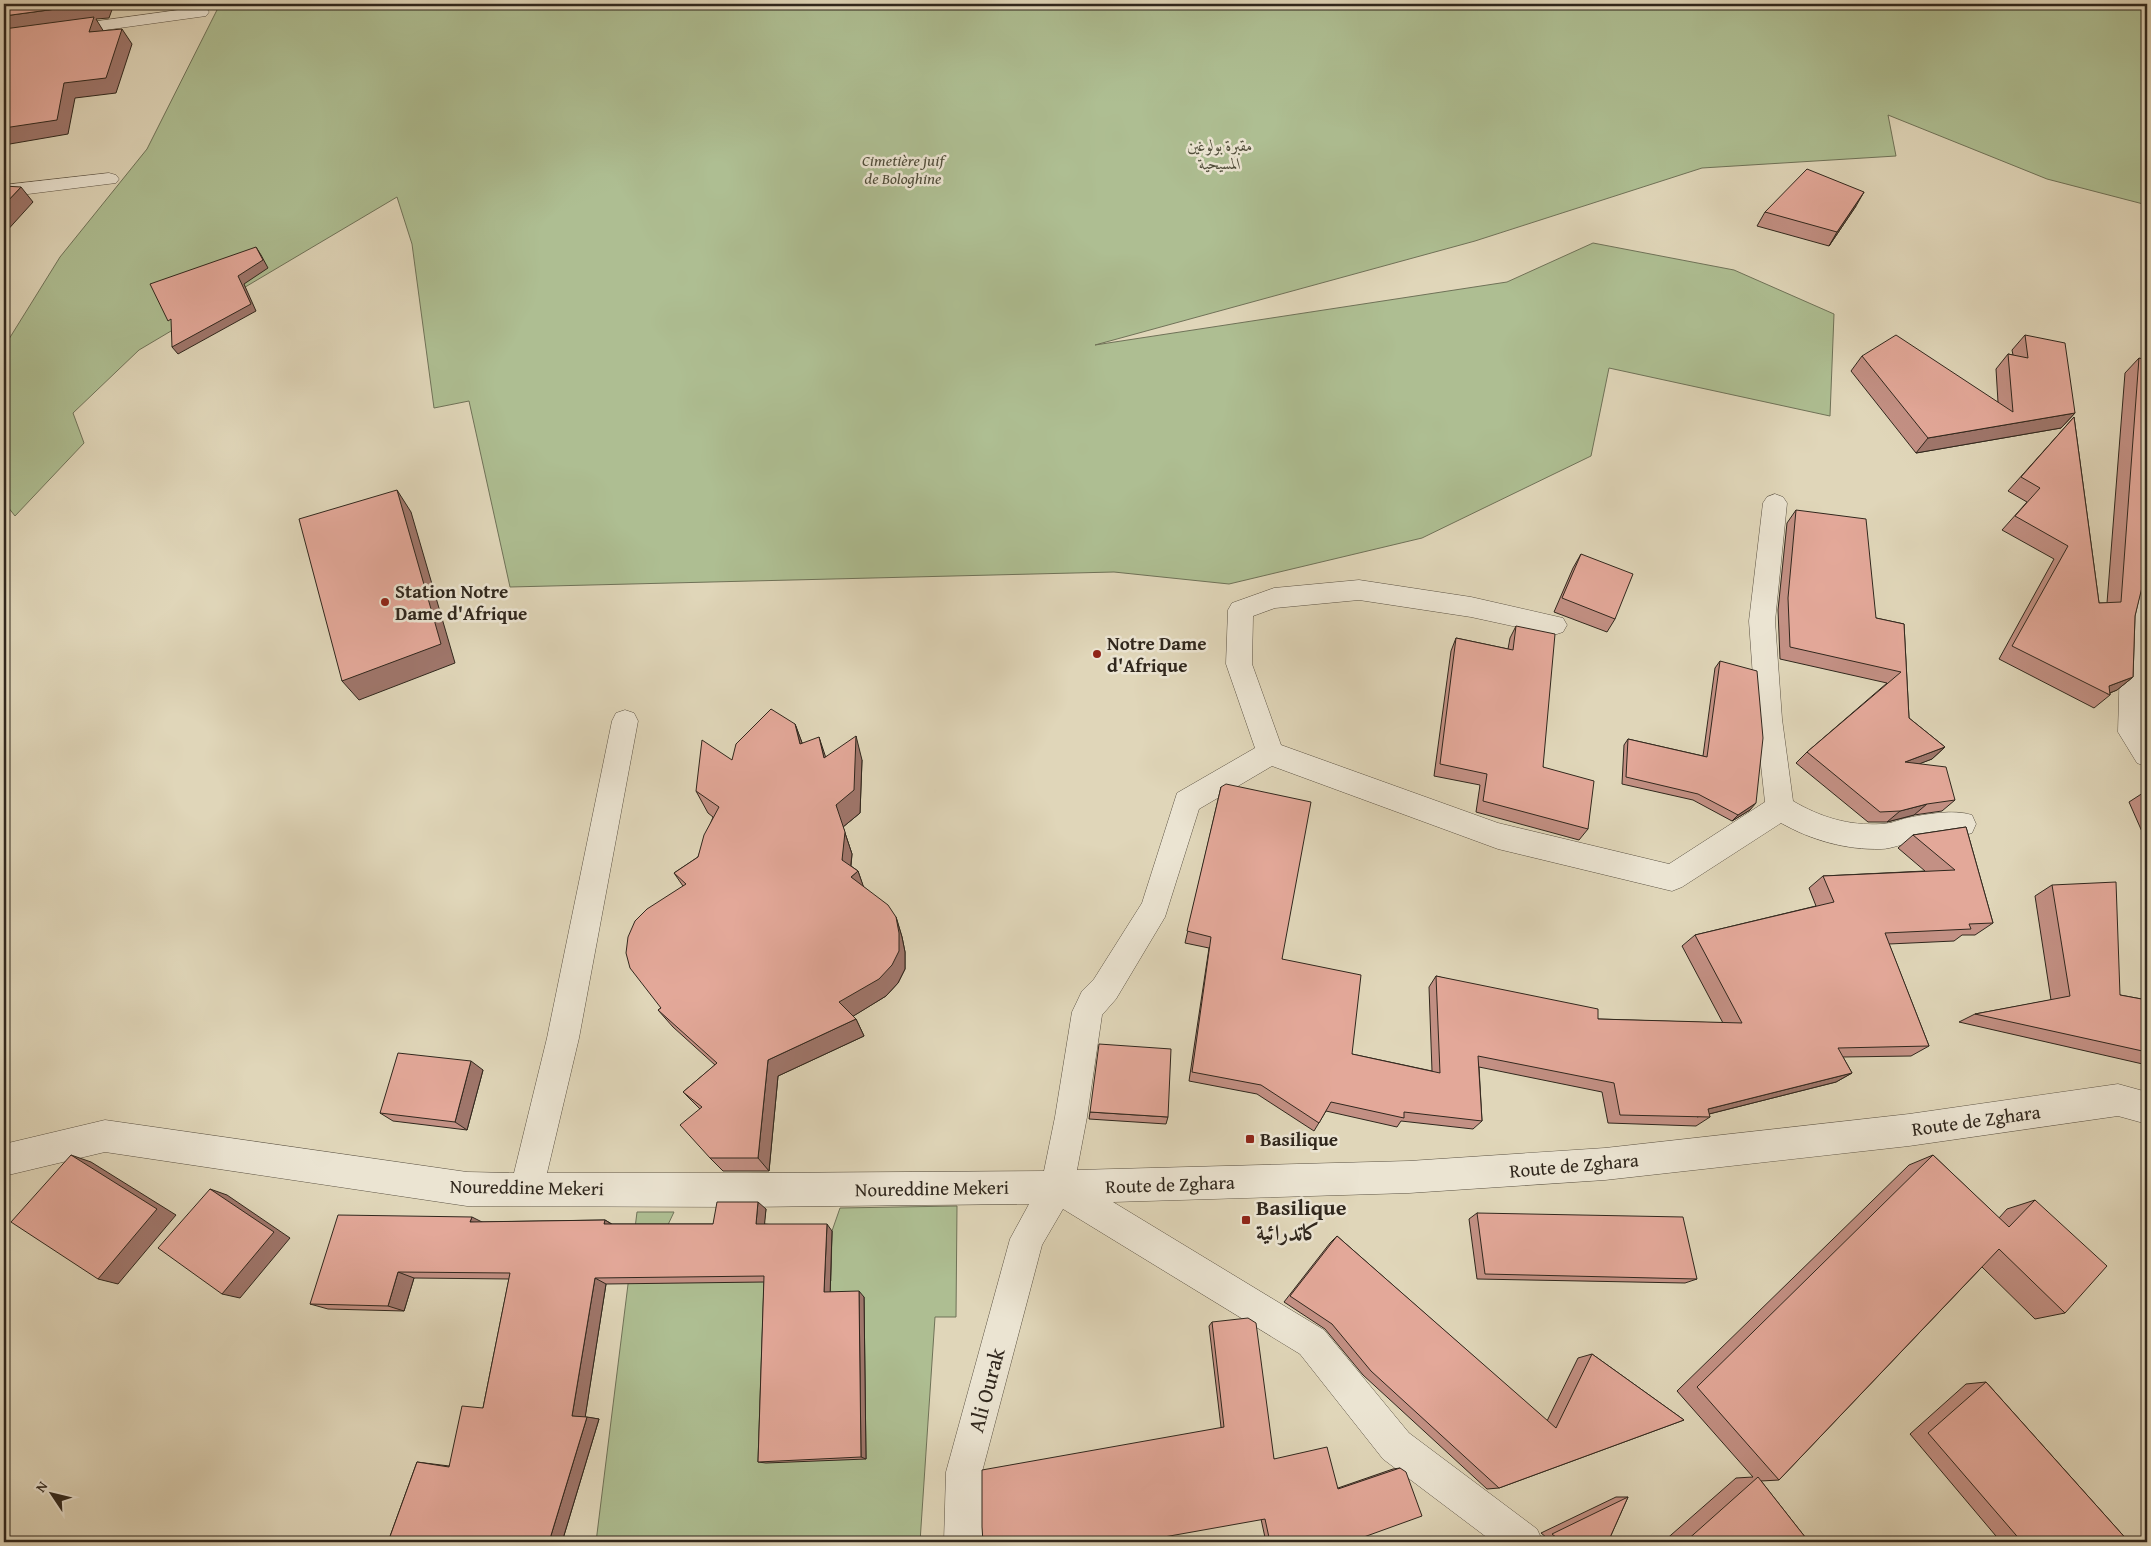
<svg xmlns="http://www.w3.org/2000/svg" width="2151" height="1546" viewBox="0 0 2151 1546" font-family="'Gentium Book Plus',Amiri,serif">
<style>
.green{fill:#aebe92;stroke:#6f7258}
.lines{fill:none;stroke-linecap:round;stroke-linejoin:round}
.minor-casing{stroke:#5c5344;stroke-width:1}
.minor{fill:#ebe4d2;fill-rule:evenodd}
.wall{fill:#c39084;stroke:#30271d}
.shaded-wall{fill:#9f766b;stroke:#30271d}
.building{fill:#e3a899;stroke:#30271d}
.poi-dot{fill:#8f2418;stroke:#ebe4d2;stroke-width:2}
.labels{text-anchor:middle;stroke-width:5;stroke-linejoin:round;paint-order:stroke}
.far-park-label{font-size:16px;font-style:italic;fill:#504d3a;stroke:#ebe4d2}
.poi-label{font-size:19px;font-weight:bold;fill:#30271d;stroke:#ebe4d2;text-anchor:start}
.street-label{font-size:19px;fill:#30271d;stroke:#ebe4d2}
.near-poi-label{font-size:22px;font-weight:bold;fill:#30271d;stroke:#ebe4d2;text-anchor:start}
.near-street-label{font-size:22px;fill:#30271d;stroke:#ebe4d2}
</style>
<rect width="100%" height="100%" fill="#e0d6b9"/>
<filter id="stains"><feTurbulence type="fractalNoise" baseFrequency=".004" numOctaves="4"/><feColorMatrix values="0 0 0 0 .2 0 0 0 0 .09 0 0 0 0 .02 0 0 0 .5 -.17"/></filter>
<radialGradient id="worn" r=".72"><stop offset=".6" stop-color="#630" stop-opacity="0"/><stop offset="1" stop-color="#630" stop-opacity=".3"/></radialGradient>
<g class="green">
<path d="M220 4H2147V205L2047 179 1888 115 1896 156 1702 168 1475 241 1095 345 1507 282 1593 243 1734 270 1834 314 1830 416 1609 368 1591 456 1422 538 1229 584 1114 572 510 587 469 401 434 408 412 244 397 197 139 350 73 413 84 443 15 516 4 502V347L60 257 147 149Z"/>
<path d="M957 1206 956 1317H935L920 1542H596L637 1212H674L665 1231 831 1281 832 1231 840 1208Z"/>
</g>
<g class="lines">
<g class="minor-casing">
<g id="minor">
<path d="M200 7 206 8 209 12 206 16 4 44V34Z"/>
<path d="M109 173 116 175 119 179 116 183 4 197V185Z"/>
<path d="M1775 494 1783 497 1787 503 1775 621 1782 719 1793 801C1820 817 1849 826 1881 824 1890 824 1899 820 1907 818 1926 814 1954 809 1972 815L1976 824 1972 833C1954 839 1934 840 1915 842 1903 843 1892 849 1881 849 1846 850 1811 840 1781 823L1682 887 1672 891 1498 849 1272 766 1199 809 1165 917 1116 999 1102 1015 1087 1117 1077 1170 1409 1161 1605 1148 1909 1114 2118 1084 2147 1092V1124L2118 1116 1909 1146 1605 1180 1409 1193 1113 1202 1324 1330 1409 1433 1537 1529 1543 1542H1493L1383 1459 1300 1354 1063 1209 1042 1245 982 1472V1542H944L946 1472 1010 1239 1029 1204 746 1207 467 1206 105 1152 4 1176V1144L105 1120 467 1172 514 1173 547 1038 612 721 616 713 625 710 634 713 638 721 579 1038 547 1173H746L1044 1171 1055 1117 1072 1012 1082 991 1094 979 1142 903 1177 793 1255 748 1226 664 1228 610 1232 603 1274 588 1359 580 1471 597 1563 618 1567 625 1563 632 1554 635 1471 617 1359 600 1275 608 1253 616 1252 664 1281 745 1498 823 1669 864 1765 802 1756 719 1749 621 1763 503 1767 497Z"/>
<path d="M2147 576 2145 730 2147 734V767L2137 763 2118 732 2121 629 2131 589 2138 579Z"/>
</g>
</g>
<use href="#minor" class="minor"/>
</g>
<g class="wall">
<path d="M1856 206 1829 246 1757 226 1765 212Z"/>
<path d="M2025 335 2075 413 2061 428 1916 453 1851 371 1862 356 1998 402 1996 369 2008 354 2013 355 2012 350Z"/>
<path d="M2139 358 2144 576 2135 616 2133 677 2117 690 2110 693V695L2094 708 1999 659 2054 559 2002 530 2027 502 2008 491 2074 417 2099 603H2107L2125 373Z"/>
<path d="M1796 510 1876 618 1904 624 1909 718 1945 747 1932 759 1918 764 1955 800 1942 811 1914 815 1887 822H1868L1796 763 1807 752 1887 683 1780 659 1778 610 1787 523Z"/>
<path d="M1581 554 1615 619 1607 632 1554 612 1573 568Z"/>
<path d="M1516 626 1543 767 1588 829 1579 840 1476 812 1480 785 1434 776 1451 651 1456 638 1508 649 1510 638Z"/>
<path d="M1720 661 1750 810 1732 821 1693 800 1622 784 1624 745 1628 739 1703 756 1715 668Z"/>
<path d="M795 724 802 743 826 757 862 760 860 813 843 827 852 854 851 866 858 871 863 886 896 917 902 937 905 952V969L898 983 886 996 853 1016 856 1019 864 1036 778 1076 769 1171H723L710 1158 700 1109 683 1092 715 1065 673 1027 658 1010 661 1008 683 886 674 873 698 857 713 817 708 813 696 791 732 760Z"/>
<path d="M1221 787 1282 959 1352 1054 1432 1071 1429 987 1436 976 1598 1019 1723 1023 1682 946 1695 935 1816 906 1809 888 1823 876 1925 871 1898 848 1913 835 1966 827 1993 923 1975 935H1962L1954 941 1889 944 1929 1046 1911 1056 1843 1057 1852 1073 1836 1082 1709 1114 1710 1117 1696 1126 1608 1123 1602 1092 1479 1067 1482 1121 1473 1129 1401 1121 1397 1127 1326 1111 1314 1131 1257 1094 1189 1081 1209 948 1185 943Z"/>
<path d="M2146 791H2147V843L2129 802Z"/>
<path d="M2052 885 2120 995 2147 1000V1065L1959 1022 1975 1014 2051 1000 2035 896Z"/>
<path d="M483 1070 467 1130 393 1121 380 1113Z"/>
<path d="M1090 1112 1168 1117 1166 1124 1089 1119Z"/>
<path d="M1933 1155 1999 1218 2007 1209 2035 1200 2065 1313 2035 1319 1982 1267 1779 1480 1761 1481 1809 1542H1663L1736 1478 1753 1477 1677 1391 1909 1165Z"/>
<path d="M766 1209 764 1224 832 1231 830 1292 864 1297 866 1459 766 1463 758 1462 764 1282 606 1284 585 1417 599 1419 562 1542H388L417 1462 449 1466 483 1408 509 1279 414 1278 404 1311 328 1309 310 1304 481 1222 605 1220 612 1224H713Z"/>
<path d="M1477 1213 1697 1279 1685 1283 1477 1279 1469 1219Z"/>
<path d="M1337 1236 1547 1421 1578 1358 1592 1354 1684 1420 1499 1488 1487 1489 1363 1375 1325 1329 1284 1302 1330 1243Z"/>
<path d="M1212 1322 1274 1459 1338 1488 1393 1469 1400 1468 1350 1542H1266L1261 1519 1221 1427 1209 1326Z"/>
<path d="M1986 1382 2129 1542H2001L1910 1434 1966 1384Z"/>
<path d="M1616 1497H1628L1608 1542H1552L1541 1533Z"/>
</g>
<g class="shaded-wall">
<path d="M93 4H114L109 18 96 19 104 32H4V16Z"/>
<path d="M122 29 132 44 116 93 75 98 68 134 4 145V128L64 83Z"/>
<path d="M21 187 33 202 4 234V205Z"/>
<path d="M1864 192 1856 206 1829 246 1837 232Z"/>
<path d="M256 247 261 255 268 268 244 284 256 311 178 354 172 347 238 276Z"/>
<path d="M2075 413 2061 428 1916 453 1928 438Z"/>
<path d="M397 490 411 512 455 663 359 700 342 681Z"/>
<path d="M2133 677 2117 690 2107 694 2109 686Z"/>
<path d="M795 724 804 748 800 744Z"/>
<path d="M856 736 862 760 860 813 843 827 852 854 849 881 842 860 836 805Z"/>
<path d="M819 737 827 761 824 758Z"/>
<path d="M1945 747 1932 759 1893 774 1905 762Z"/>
<path d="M1756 803 1750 810 1732 821 1738 815Z"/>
<path d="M1927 804 1914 815 1887 822 1900 811Z"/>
<path d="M858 871 865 891 851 877Z"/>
<path d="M896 917 902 937 905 952V969L898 983 886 996 847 1020 839 1002Z"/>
<path d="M856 1019 864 1036 778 1076 769 1171 758 1158 768 1060Z"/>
<path d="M471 1061 483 1070 467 1130 455 1122Z"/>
<path d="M1852 1073 1836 1082 1697 1117 1708 1109Z"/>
<path d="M71 1155 91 1162 176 1215 118 1284 98 1279Z"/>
<path d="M210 1189 227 1195 290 1238 240 1298 222 1294Z"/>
<path d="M758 1202 766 1209 764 1230 756 1224Z"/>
<path d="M472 1217 486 1224 470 1222Z"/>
<path d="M605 1220 616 1227 604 1224Z"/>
<path d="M827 1224 832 1231 830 1298 824 1292Z"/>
<path d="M398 1272 414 1278 404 1311 388 1306Z"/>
<path d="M595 1278 606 1284 585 1418 572 1416Z"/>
<path d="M859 1291 864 1297 866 1459 861 1457Z"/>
<path d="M587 1417 599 1419 562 1542H549Z"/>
<rect x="918" y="1537" width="4" height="5"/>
</g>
<g class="building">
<path d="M4 4H93L4 16Z"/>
<path d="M94 17 89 32 122 29 106 78 64 83 57 120 4 128V29Z"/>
<path d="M1807 169 1864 192 1837 232 1765 212Z"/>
<path d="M4 186 21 187 4 205Z"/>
<path d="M256 247 263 260 238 276 251 304 172 347 171 319 168 321 150 284Z"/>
<path d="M1896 335 2013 412 2008 354 2028 358 2025 335 2065 343 2075 413 1928 438 1862 356Z"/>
<path d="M2139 358 2147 360V571L2145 575 2135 616 2133 677 2109 686 2110 695 2012 646 2068 546 2015 516 2040 488 2021 477 2074 417 2099 603 2121 602Z"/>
<path d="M397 490 441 644 342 681 299 519Z"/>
<path d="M1796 510 1866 519 1876 618 1904 624 1909 718 1945 747 1905 762 1946 767 1955 800 1927 804 1900 811 1880 812 1807 752 1901 672 1790 647 1788 598Z"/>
<path d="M1581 554 1633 574 1615 619 1562 598Z"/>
<path d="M1516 626 1555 634 1543 767 1594 781 1588 829 1483 801 1487 774 1440 764 1456 638 1513 650Z"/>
<path d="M1720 661 1757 671 1763 738 1756 803 1738 815 1698 794 1626 777 1628 739 1707 757Z"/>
<path d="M771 709 795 724 800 744 819 737 824 758 856 736 854 790 836 805 845 832 842 860 858 871 851 877 888 905 896 917 899 933V951L892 965 879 979 839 1002 856 1019 768 1060 758 1158H710L680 1125 702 1107 683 1092 717 1063 658 1010 661 1008 630 968 626 953 628 937 635 921 647 909 686 884 674 873 698 857 704 835 719 807 696 791 702 740 732 760 736 744Z"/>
<path d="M1226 784 1311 802 1282 959 1361 975 1352 1054 1440 1073 1436 976 1598 1009V1019L1742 1023 1695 935 1834 902 1823 876 1955 870 1913 835 1966 827 1993 923 1969 924 1971 929 1885 933 1929 1046 1838 1048 1852 1073 1708 1109 1710 1117 1620 1115 1614 1083 1478 1056 1482 1121 1404 1112V1118L1331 1102 1319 1123 1261 1085 1192 1072 1211 937 1187 931 1221 787Z"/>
<path d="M2116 882 2120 995 2147 1000V1052L1975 1014 2070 996 2052 885Z"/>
<path d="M1099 1044 1171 1049 1168 1117 1090 1112Z"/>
<path d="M398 1053 471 1061 455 1122 380 1113Z"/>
<path d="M71 1155 157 1209 98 1279 11 1222Z"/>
<path d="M1933 1155 2009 1227 2035 1200 2107 1266 2065 1313 1999 1249 1779 1480 1697 1387Z"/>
<path d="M210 1189 274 1232 222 1294 158 1248Z"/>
<path d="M717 1202H758L756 1224H827L824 1292 859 1291 861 1457 758 1462 764 1276 595 1278 572 1416 587 1417 549 1542H388L417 1462 449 1467 462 1406 483 1408 510 1273 398 1272 388 1306 310 1304 338 1215 472 1217 470 1222 605 1220 604 1224H713Z"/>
<path d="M1477 1213 1683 1217 1697 1279 1485 1274Z"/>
<path d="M1337 1236 1556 1428 1592 1354 1684 1420 1499 1488 1371 1371 1332 1324 1290 1296Z"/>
<path d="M1248 1318 1256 1323 1274 1459 1327 1447 1338 1489 1400 1468 1406 1472 1422 1516 1350 1542H1270L1265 1519 1136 1542H983L982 1527V1470L1224 1427 1212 1322Z"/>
<path d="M1986 1382 2129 1542H2022L1928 1433Z"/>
<path d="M1758 1477 1809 1542H1685Z"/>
<path d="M1628 1497 1608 1542H1562L1552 1534Z"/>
<path d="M918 1537V1542H844V1541Z"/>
</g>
<g class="poi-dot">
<circle cx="385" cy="602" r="5"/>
<circle cx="1097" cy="654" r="5"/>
<rect x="1245" y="1134" width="10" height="10" rx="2.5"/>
<rect x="1241" y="1215" width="10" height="10" rx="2.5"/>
</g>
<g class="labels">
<g class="far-park-label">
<text x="1220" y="151">مقبرة بولوغين<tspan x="1220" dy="18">المسيحية</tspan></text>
<text x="903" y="166">Cimetière juif<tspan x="903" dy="18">de Bologhine</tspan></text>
</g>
<g class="poi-label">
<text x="395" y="598">Station Notre<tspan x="395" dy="22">Dame d'Afrique</tspan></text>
<text x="1107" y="650">Notre Dame<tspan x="1107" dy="22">d'Afrique</tspan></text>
<text x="1260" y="1146">Basilique</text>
</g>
<g class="street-label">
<text transform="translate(1976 1120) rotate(-8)" y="7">Route de Zghara</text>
<text transform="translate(1574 1165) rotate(-5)" y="7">Route de Zghara</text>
<text transform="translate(1170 1184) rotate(-2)" y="7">Route de Zghara</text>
<text transform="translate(527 1187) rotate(1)" y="7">Noureddine Mekeri</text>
<text transform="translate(932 1188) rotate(-1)" y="7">Noureddine Mekeri</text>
</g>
<g class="near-poi-label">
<text x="1256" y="1215">Basilique<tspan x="1256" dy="25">كاتدرائية</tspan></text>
</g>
<g class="near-street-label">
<text transform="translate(986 1390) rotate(-75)" y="8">Ali Ourak</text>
</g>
</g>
<rect width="2151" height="1546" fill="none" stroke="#e0d6b9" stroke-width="20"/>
<rect x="5" y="5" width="2141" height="1536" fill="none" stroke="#30271d" stroke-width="2.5"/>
<rect x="10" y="10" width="2131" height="1526" fill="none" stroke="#30271d"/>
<g transform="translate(52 1494) rotate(305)" stroke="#ebe4d2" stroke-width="4" paint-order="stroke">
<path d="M0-4L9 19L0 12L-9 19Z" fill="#30271d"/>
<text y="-8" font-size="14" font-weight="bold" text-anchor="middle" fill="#30271d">N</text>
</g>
<rect width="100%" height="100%" filter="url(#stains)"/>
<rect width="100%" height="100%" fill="url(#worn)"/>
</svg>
